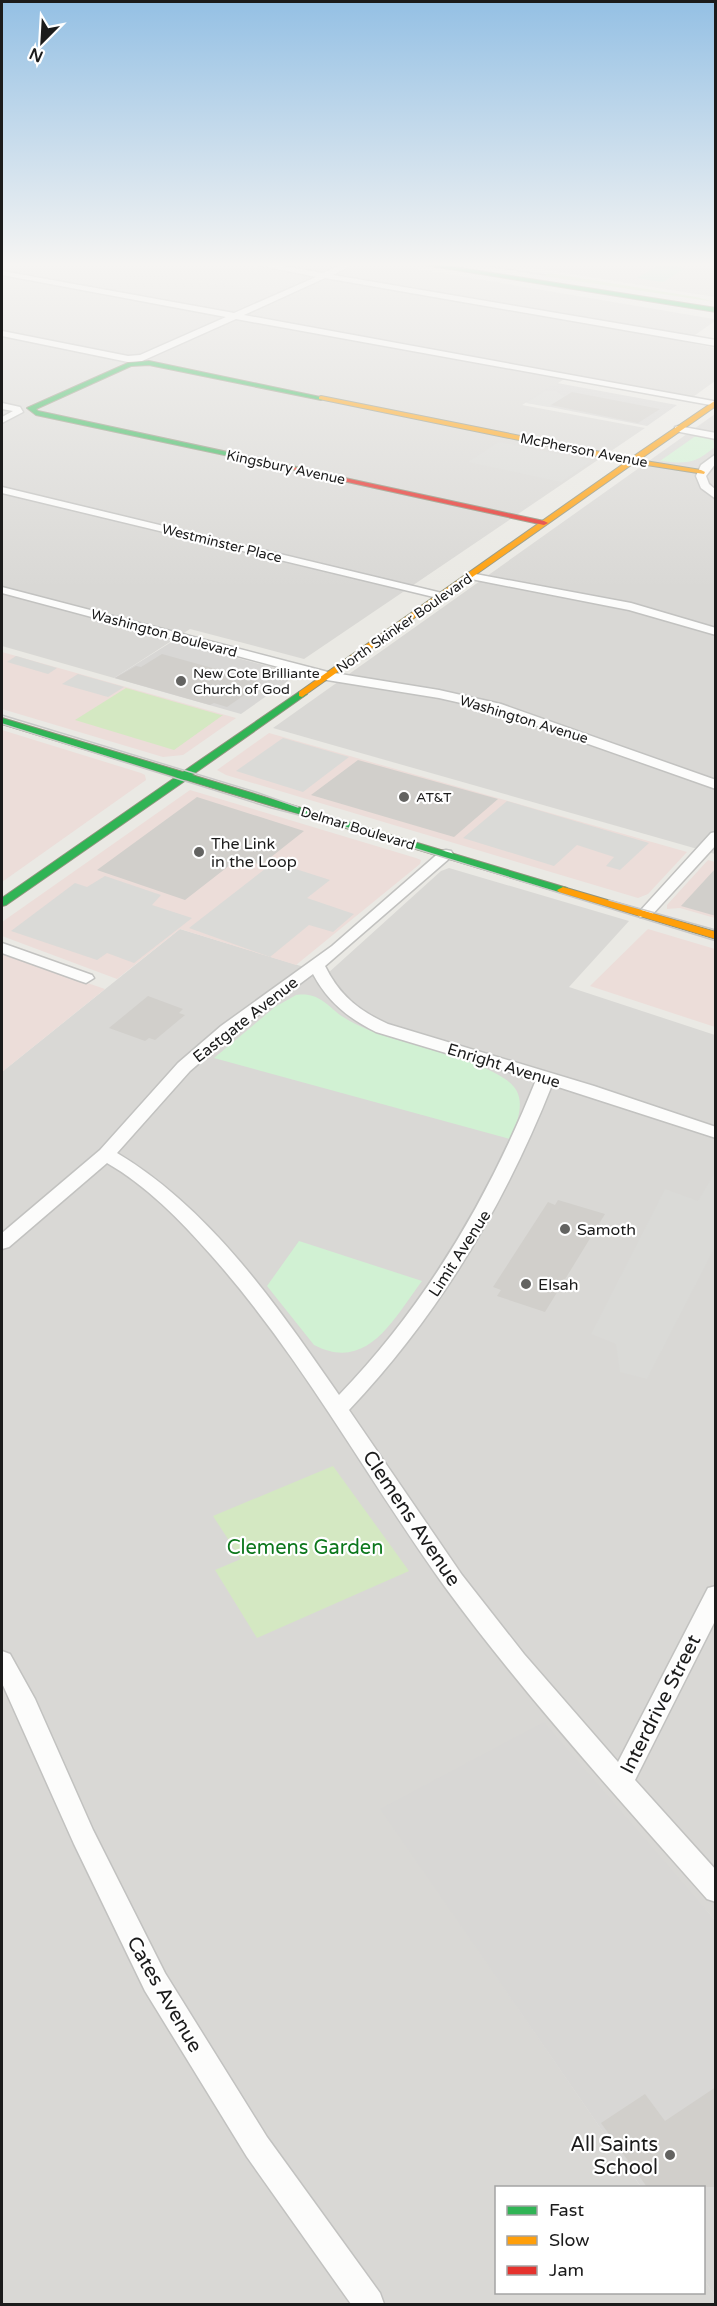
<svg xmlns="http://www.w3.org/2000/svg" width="717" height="2306" viewBox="0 0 717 2306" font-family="'Varela Round',sans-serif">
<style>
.residential{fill:#d9d8d5;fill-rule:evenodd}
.commercial{fill:#ecddd9}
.religious{fill:#d8d7d5}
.grass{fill:#d4e8c2}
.park{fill:#d1f1d3}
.pitch{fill:#afe2cf}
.parking{fill:#dadad7}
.building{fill:#d1cfcb}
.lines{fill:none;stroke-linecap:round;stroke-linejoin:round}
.street-casing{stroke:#c2c2c0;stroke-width:3}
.fast-casing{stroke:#90937d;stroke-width:2}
.slow-casing{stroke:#90937d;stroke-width:2}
.jam-casing{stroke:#90937d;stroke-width:2}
.street{fill:#fcfcfb;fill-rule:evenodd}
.fast{fill:#30b455;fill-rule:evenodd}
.slow{fill:#ff9f0a;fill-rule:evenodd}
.jam{fill:#e5322d;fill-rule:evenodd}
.tram{stroke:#c9c9c8;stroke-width:1.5}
.poi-dot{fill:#636361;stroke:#fff;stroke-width:2}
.labels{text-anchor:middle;stroke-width:4.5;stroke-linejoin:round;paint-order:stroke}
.far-street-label{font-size:14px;fill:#1b1b1b;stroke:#fff}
.far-poi-label{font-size:14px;fill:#1b1b1b;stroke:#fff;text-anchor:start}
.poi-label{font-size:16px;fill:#1b1b1b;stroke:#fff;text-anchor:start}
.street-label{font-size:16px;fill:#1b1b1b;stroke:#fff}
.near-street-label{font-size:20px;fill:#1b1b1b;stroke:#fff}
.near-park-label{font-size:20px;fill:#0c771c;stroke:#fff}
.near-poi-label{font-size:20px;fill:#1b1b1b;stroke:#fff;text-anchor:end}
</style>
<rect width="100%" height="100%" fill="#eae9e4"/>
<g class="residential">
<path d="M2 265H394L714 319 715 321 685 342 715 348V381L693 397 571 375 522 405 645 428 304 659 190 629 114 678 2 646ZM256 267 312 277 233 312 95 287 136 271 216 284Z"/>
<path d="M515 265H715V297Z"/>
<path d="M715 414V854L273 728Z"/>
<path d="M449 868 629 921 569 987 715 1035V1920L696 1899 381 1809 641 2187 496 2188V2292H704V2279L715 2297V2304H2V1072L180 929 327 974 441 871Z"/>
</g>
<g class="commercial">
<path d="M2 652 236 718 183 755 163 757 2 709Z"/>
<path d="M2 730 141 773 145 775 146 780 2 882Z"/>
<path d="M269 733 687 852 648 894 638 898 226 775 217 770Z"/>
<path d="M190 790 416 858 421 860 420 864 296 965 180 929 117 979 2 936V922Z"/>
<path d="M708 860 715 862V918L680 908 667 909V905Z"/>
<path d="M648 929 715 949V1027L590 986Z"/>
<path d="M2 954 105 989 2 1072Z"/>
</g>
<g class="religious">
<path d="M256 267 312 277 233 312 93 287 136 271 216 284Z"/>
<path d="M557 383 677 405 647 426 525 402Z"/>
<path d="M173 641 294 673 295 676 241 714 114 678Z"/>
<path d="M544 1722 715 1920V2297L704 2279V2188L641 2187 380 1809Z"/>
</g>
<g class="grass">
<path d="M549 273 696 297 715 302 543 276Z"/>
<path d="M126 688 221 715H223L174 750 75 720Z"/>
<path d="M333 1466 409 1571 257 1638 215 1570 241 1559 213 1516Z"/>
</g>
<g class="park">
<path d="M697 435 713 440 715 447C694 464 687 464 660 461Z"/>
<path d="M296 995C317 992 325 1003 340 1015 349 1021 359 1026 369 1030 402 1044 495 1062 514 1087 526 1102 517 1123 510 1139L214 1058 275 1007Z"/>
<path d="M299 1241 422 1281C394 1318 368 1373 314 1345L267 1286Z"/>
</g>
<path class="pitch" d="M659 265 686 268 663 282 637 278Z"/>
<g class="parking">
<path d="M255 268 305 277 272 292 221 283Z"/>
<path d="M545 391H556L565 397 548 407 526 403Z"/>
<path d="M499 442 591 461 561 482 468 462Z"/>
<path d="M16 656 57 668 48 674 7 662Z"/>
<path d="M78 674 124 687 108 697 62 684Z"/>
<path d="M283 738 349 757 303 792 236 771Z"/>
<path d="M507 801 649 843 620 870 606 866 614 857 577 845 554 866 463 838Z"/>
<path d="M274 862 330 880 307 898 354 914 333 932 309 925 270 957 189 928Z"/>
<path d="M105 876 161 895 152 905 192 918 134 963 107 953 97 960 11 931 75 883 87 887Z"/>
<path d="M715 1172V1247L647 1379 620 1372 616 1344 591 1334 665 1189 698 1201Z"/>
</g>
<g class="building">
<path d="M572 392 660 409 638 423 551 405Z"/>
<path d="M162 654 216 669 262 683 227 707 214 703 210 705 115 678 136 666 141 667Z"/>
<path d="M358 760 498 799 454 837 311 795Z"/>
<path d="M197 797 304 831 261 865 239 858 185 900 97 870Z"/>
<path d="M716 868V916L681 906Z"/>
<path d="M148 996 183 1009 179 1013 185 1015 155 1040 149 1038 145 1041 109 1028Z"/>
<path d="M558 1200 605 1214 545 1312 497 1296 501 1290 493 1287 548 1202 555 1205Z"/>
<path d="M716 2087V2187H647L601 2123 645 2094 665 2121Z"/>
</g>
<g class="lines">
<g class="street-casing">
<g id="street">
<path d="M258 265H277L323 273 341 265H352L333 275 716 340V346L325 278 244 315 713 401 716 402V406L236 319 142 361 128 362 2 336V331L128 356 140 355 226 317 2 275V271L234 313 316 277Z"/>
<path d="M2 403 20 407 23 412 2 423V417L13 411 2 409Z"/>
<path d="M678 426 716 433V439L675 431V427Z"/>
<path d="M716 454V463L706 476 709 484 716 490V499L701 488 696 476 701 465Z"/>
<path d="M2 487 442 593 448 596 442 599 2 493Z"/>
<path d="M470 573 631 603 716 628V635L629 610 466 578V574Z"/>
<path d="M2 587 328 672 439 690 501 704 716 780V789L492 710 439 698 327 680 2 593Z"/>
<path d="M716 832V845L650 917H640L637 914 640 911 711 833Z"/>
<path d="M446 850 451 851 453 854 451 857 325 966C339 995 359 1011 388 1024L594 1086 716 1127V1138L552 1085C504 1206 438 1316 349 1410L462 1575 524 1654 618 1762 708 1588 716 1586V1619L635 1780 716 1870V1902L707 1899C617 1797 525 1696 445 1587 366 1477 301 1356 211 1255 180 1220 147 1186 107 1163L9 1247 2 1249V1233L100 1150 178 1063 221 1026 332 946 441 851ZM313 974C328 1002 348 1018 376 1032L536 1080C489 1197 427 1304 339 1395 278 1307 211 1209 117 1153L190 1071 233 1034Z"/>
<path d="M2 943 92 975 94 978 86 983 80 981 2 953Z"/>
<path d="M2 1651 10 1654 35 1699 93 1830 165 1973 267 2137 380 2293 384 2304H351L247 2157 145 1991 74 1844 2 1683Z"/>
</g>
</g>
<g class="fast-casing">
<g id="fast">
<path d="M425 265H441L716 308V312Z"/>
<path d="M149 361 325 398 321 400 149 365 131 366 36 409 38 411 297 467 301 469 300 471 36 415 27 408 128 363Z"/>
<path d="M299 692 307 694 192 775 567 888V892H559L186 780 6 905 2 906V898L176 777 2 724V718L183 772Z"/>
</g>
</g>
<g class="slow-casing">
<g id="slow">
<path d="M321 396 631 458 716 400V406L639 460 701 470 705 472 704 474 634 463 302 697 299 696V692L626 462 319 399V397Z"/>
<path d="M563 887 716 932V939L559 892 557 890Z"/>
</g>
</g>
<g class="jam-casing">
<path id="jam" d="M294 467 544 521 548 523 544 525 297 471 293 469Z"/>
</g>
<use href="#street" class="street"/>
<use href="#fast" class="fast"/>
<use href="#slow" class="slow"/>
<use href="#jam" class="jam"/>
<g class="tram">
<path d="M482 265 545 275"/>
<path d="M2 715 256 792 298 807"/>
<path d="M2 724 271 808 338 825 716 941"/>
<path d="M609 900 716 930"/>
</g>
</g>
<linearGradient id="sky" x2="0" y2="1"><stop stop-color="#94c0e4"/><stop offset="0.45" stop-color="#f6f5f3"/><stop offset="1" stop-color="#f6f5f3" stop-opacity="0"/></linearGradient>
<rect width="717" height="588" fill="url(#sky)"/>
<g class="poi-dot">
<circle cx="181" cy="681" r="6"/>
<circle cx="404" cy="797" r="6"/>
<circle cx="199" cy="852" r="6"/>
<circle cx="565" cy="1229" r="6"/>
<circle cx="526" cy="1284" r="6"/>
<circle cx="670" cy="2155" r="6"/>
</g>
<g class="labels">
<g class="far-street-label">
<text transform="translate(584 450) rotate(11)" y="5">McPherson Avenue</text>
<text transform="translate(286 467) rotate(12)" y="5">Kingsbury Avenue</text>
<text transform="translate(222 543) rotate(14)" y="5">Westminster Place</text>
<text transform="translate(404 623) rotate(-35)" y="5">North Skinker Boulevard</text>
<text transform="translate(164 633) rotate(15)" y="5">Washington Boulevard</text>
<text transform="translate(524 719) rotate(17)" y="5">Washington Avenue</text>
<text transform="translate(358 828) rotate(17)" y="5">Delmar Boulevard</text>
</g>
<g class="far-poi-label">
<text x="193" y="678">New Cote Brilliante<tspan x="193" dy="16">Church of God</tspan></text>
<text x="416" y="802">AT&amp;T</text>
</g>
<g class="poi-label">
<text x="211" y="849">The Link<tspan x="211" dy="18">in the Loop</tspan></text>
<text x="577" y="1235">Samoth</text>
<text x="538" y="1290">Elsah</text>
</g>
<g class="street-label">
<text transform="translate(245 1019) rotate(-38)" y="6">Eastgate Avenue</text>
<text transform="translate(504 1065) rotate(17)" y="6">Enright Avenue</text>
<text transform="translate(459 1253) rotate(-57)" y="6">Limit Avenue</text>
</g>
<g class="near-street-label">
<text transform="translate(412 1518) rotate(56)" y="7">Clemens Avenue</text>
<text transform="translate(660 1704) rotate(-63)" y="7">Interdrive Street</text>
<text transform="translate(165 1994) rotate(60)" y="7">Cates Avenue</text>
</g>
<g class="near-park-label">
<text x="305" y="1554">Clemens Garden</text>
</g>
<g class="near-poi-label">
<text x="658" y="2151">All Saints<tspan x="658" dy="23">School</tspan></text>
</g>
</g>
<rect width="717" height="2306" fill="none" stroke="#1b1b1b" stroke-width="6"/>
<rect x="495" y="2186" width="210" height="108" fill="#ffffff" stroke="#a4a4a4" stroke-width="1.5"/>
<rect x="507" y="2206" width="30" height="9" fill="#30b455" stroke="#a4a4a4" stroke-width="1.5"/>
<text x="549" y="2216" font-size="18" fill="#1b1b1b">Fast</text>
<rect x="507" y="2236" width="30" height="9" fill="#ff9f0a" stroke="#a4a4a4" stroke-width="1.5"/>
<text x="549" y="2246" font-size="18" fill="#1b1b1b">Slow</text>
<rect x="507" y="2266" width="30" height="9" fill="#e5322d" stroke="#a4a4a4" stroke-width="1.5"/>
<text x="549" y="2276" font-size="18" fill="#1b1b1b">Jam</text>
<g transform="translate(42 42) rotate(204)" stroke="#ffffff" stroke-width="4.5" paint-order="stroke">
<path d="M0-4.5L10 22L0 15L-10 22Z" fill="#1b1b1b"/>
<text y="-9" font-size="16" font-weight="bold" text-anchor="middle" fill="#1b1b1b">N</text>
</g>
</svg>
